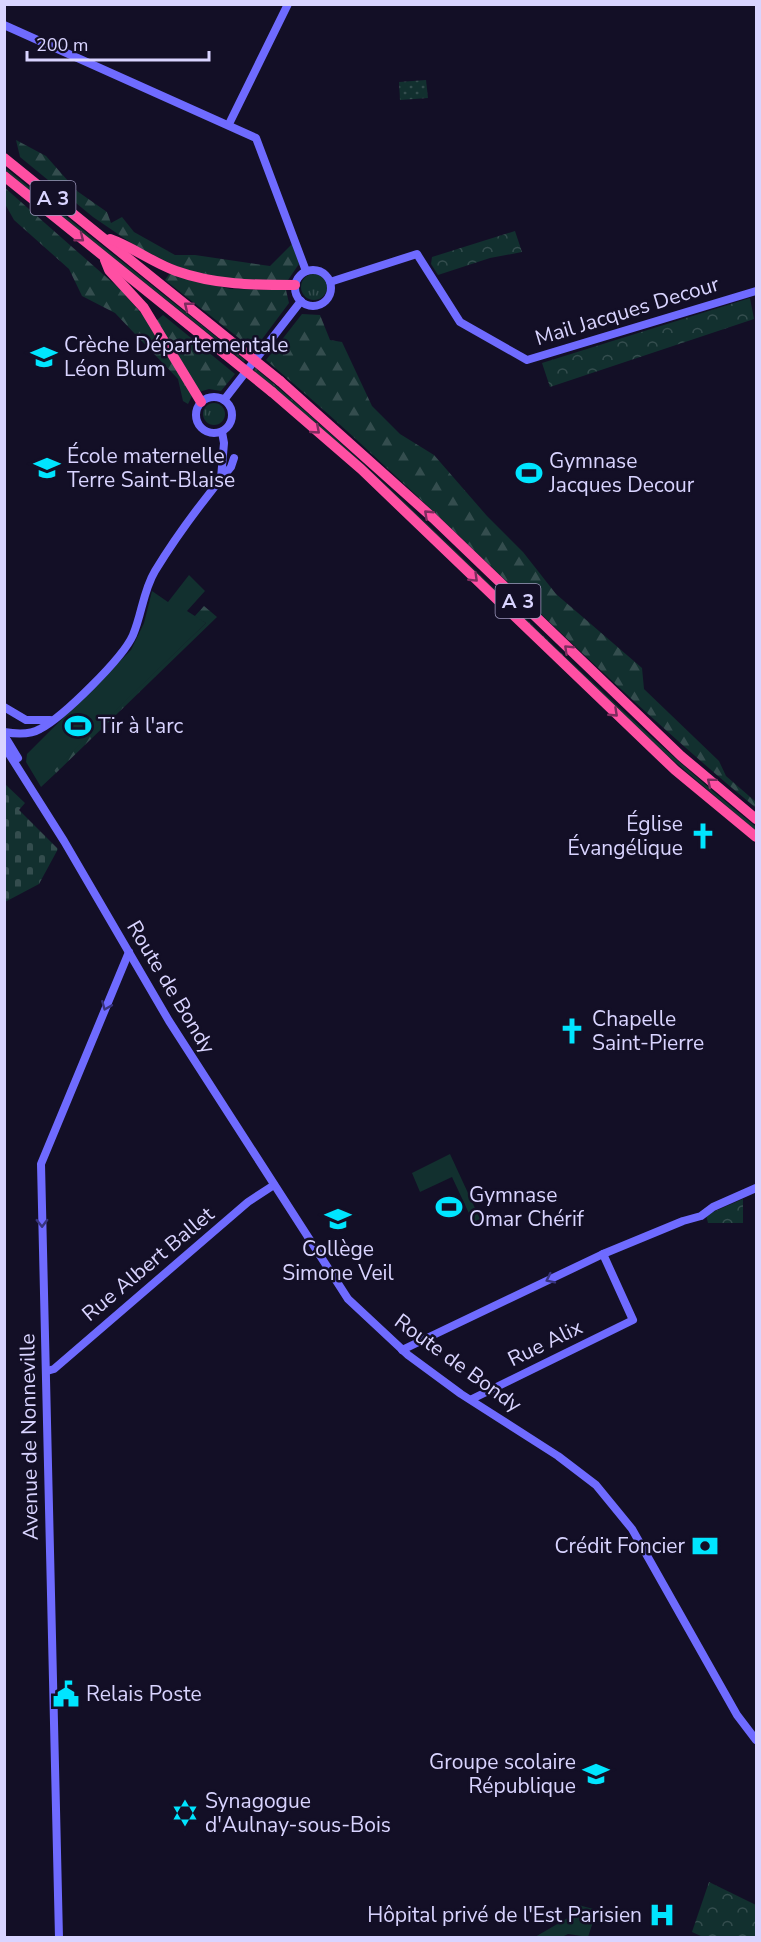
<svg xmlns="http://www.w3.org/2000/svg" width="761" height="1942" viewBox="0 0 761 1942" font-family="'Nunito Sans',sans-serif">
<style>
.grass{fill:url(#grass-tufts)}
.forest{fill:url(#forest-firs)}
.cemetery{fill:url(#cemetery-stones)}
.park{fill:url(#park-crowns)}
.garden{fill:url(#garden-dots)}
.pitch{fill:#12302f}
.lines{fill:none;stroke-linecap:round;stroke-linejoin:round}
.secondary{stroke:#6f6bff;stroke-width:8}
.highway{stroke:#ff4fa3;stroke-width:10}
.highway-bridge{stroke:#ff4fa3;stroke-width:10}
.oneway{stroke:#7d2c5e}
.oneway2{stroke:#38347d}
.labels{text-anchor:middle;stroke-width:5;stroke-linejoin:round;paint-order:stroke}
.shield{fill:#130f26;stroke:#9e99be;stroke-width:1.5}
.shield-label{font-size:20px;font-weight:bold;fill:#d9d4ff}
.street-label{font-size:21px;fill:#d9d4ff;stroke:#130f26}
.poi-label{font-size:21px;fill:#d9d4ff;stroke:#130f26;text-anchor:start}
</style>
<defs>
<pattern id="grass-tufts" width="24" height="20" patternUnits="userSpaceOnUse" patternTransform="scale(1.5)"><rect width="24" height="20" fill="#12302f"/><path d="M3 7l-1-3M5 7V3M7 7l1-3M15 17l-1-3M17 17v-4M19 17l1-3" fill="none" stroke="#344d4e"/></pattern>
<pattern id="forest-firs" width="22" height="20" patternUnits="userSpaceOnUse" patternTransform="scale(1.5)"><rect width="22" height="20" fill="#12302f"/><path d="M5 1l3.5 6h-7zM16 11l3.5 6h-7z" fill="#344d4e"/></pattern>
<pattern id="cemetery-stones" width="16" height="16" patternUnits="userSpaceOnUse" patternTransform="scale(1.5)"><rect width="16" height="16" fill="#12302f"/><path d="M2 7V4a2 2 0 0 1 4 0v3zM10 15v-3a2 2 0 0 1 4 0v3z" fill="#344d4e"/></pattern>
<pattern id="park-crowns" width="20" height="18" patternUnits="userSpaceOnUse" patternTransform="scale(1.5)"><rect width="20" height="18" fill="#12302f"/><path d="M2 6a3 3 0 1 1 6 0M12 15a3 3 0 1 1 6 0" fill="none" stroke="#344d4e"/></pattern>
<pattern id="garden-dots" width="8" height="8" patternUnits="userSpaceOnUse" patternTransform="scale(1.5)"><rect width="8" height="8" fill="#12302f"/><path d="M2 2h.1M6 6h.1" fill="none" stroke="#344d4e" stroke-width="1.8" stroke-linecap="round"/></pattern>
</defs>
<rect width="100%" height="100%" fill="#130f26"/>
<g class="grass">
<path d="M4 167 245 360 244 362 30 191 5 170Z"/>
<circle cx="314" cy="287" r="13"/>
<path d="M255 368C429 514 580 684 756 827V831L668 756 253 370Z"/>
<circle cx="214" cy="414" r="11"/>
</g>
<g class="forest">
<path d="M16 140 46 156 77 191 107 212 111 223 122 217 134 232 175 255H195L270 266 292 244 299 264 286 283 217 278 178 267 137 247 93 217 20 157Z"/>
<path d="M4 187 121 290 147 320 192 396 188 404 183 401 178 379 115 313 82 296 69 269 14 220 5 204Z"/>
<path d="M170 273 230 289 286 290 289 303 254 350 165 280Z"/>
<path d="M302 314 320 315 330 340 342 342 372 406 400 434 434 455 487 516 523 552 556 594 642 668 644 689 719 761 726 776 756 802V808C585 667 435 503 266 360Z"/>
<path d="M163 315 235 374 221 391 209 389 199 392 156 321Z"/>
<path d="M204 606 217 617 56 773 53 770 206 623 194 617Z"/>
</g>
<path class="cemetery" d="M5 784 25 803 19 810 58 849 39 884 5 902Z"/>
<g class="park">
<path d="M515 231 522 252 490 258 438 275 431 264 432 257Z"/>
<path d="M750 298 754 319 550 387 542 363Z"/>
<path d="M743 1199V1223H708L706 1215Z"/>
<path d="M709 1882 756 1905V1937H703L692 1932Z"/>
</g>
<path class="garden" d="M426 80 428 98 400 100 399 82Z"/>
<g class="pitch">
<path d="M189 575 205 591 187 611 206 623 54 770 56 773 41 787 26 762 27 754 131 650 144 623 152 591 168 602Z"/>
<path d="M450 1154 480 1219 473 1222 452 1177 420 1192 412 1173Z"/>
<path d="M575 1904 597 1910 588 1937 568 1934 562 1937H535L571 1916Z"/>
</g>
<g class="lines">
<g class="secondary">
<path d="M4 25 256 138 306 271"/>
<path d="M229 124 288 4"/>
<circle cx="313" cy="288" r="18"/>
<path d="M330 282 417 254 460 322 527 360 756 291"/>
<circle cx="214" cy="415" r="18"/>
<path d="M224 400 301 301"/>
<path d="M221 478 224 443 222 432"/>
<path d="M4 707 26 720H50"/>
<path d="M4 732C16 734 30 735 40 729 63 717 123 658 133 635 142 614 143 591 155 571 177 535 204 499 231 467L234 458"/>
<path d="M4 735 18 758"/>
<path d="M4 746 64 841 169 1021 348 1299 408 1355 461 1394 558 1456 596 1485 632 1529 737 1715 756 1740"/>
<path d="M402 1350 603 1254 683 1221 701 1216 713 1207 756 1188"/>
<path d="M47 1371 54 1369 248 1202 274 1185"/>
<path d="M472 1399 633 1320 603 1254"/>
<path d="M59 1938 41 1164 129 952"/>
</g>
<g class="highway">
<path d="M4 158 233 343"/>
<path d="M4 176 225 354"/>
<path d="M110 239C133 247 153 263 176 271 215 285 254 285 295 285"/>
<path d="M105 260 109 270 144 308 201 402"/>
<path d="M280 381 433 518 681 756 756 819"/>
<path d="M272 392 361 469 675 770 756 837"/>
</g>
<g class="highway-bridge">
<path d="M233 343 280 381"/>
<path d="M225 354 272 392"/>
</g>
</g>
<defs><path id="oneway-chevron" d="M-2-3.5L2.5 0L-2 3.5" fill="none" stroke-width="1.6" stroke-linecap="round" stroke-linejoin="round" transform="scale(1.5)"/></defs>
<g class="oneway">
<use href="#oneway-chevron" transform="translate(80 238) rotate(38)"/>
<use href="#oneway-chevron" transform="translate(188 306) rotate(-141)"/>
<use href="#oneway-chevron" transform="translate(316 430) rotate(41)"/>
<use href="#oneway-chevron" transform="translate(428 514) rotate(-137)"/>
<use href="#oneway-chevron" transform="translate(474 578) rotate(44)"/>
<use href="#oneway-chevron" transform="translate(568 649) rotate(-136)"/>
<use href="#oneway-chevron" transform="translate(614 713) rotate(43)"/>
<use href="#oneway-chevron" transform="translate(711 782) rotate(-140)"/>
</g>
<g class="oneway2">
<use href="#oneway-chevron" transform="translate(106 1006) rotate(112)"/>
<use href="#oneway-chevron" transform="translate(42 1223) rotate(89)"/>
<use href="#oneway-chevron" transform="translate(550 1279) rotate(154)"/>
</g>
<defs>
<g id="school-bare" transform="scale(2.07)"><path d="M0-5L7-2L0 1L-7-2ZM-4 1L0 2.5L4 1V4Q0 6-4 4Z" fill="#00e5ff" stroke="#130f26" stroke-width="2.5" paint-order="stroke"/></g>
<g id="stadium-bare" transform="scale(2.07)"><path d="M0-5a6.5 5 0 1 0 0 10a6.5 5 0 1 0 0-10ZM-3.5-1.8h7v3.6h-7Z" fill="#00e5ff" stroke="#130f26" stroke-width="2.5" paint-order="stroke"/></g>
<g id="church-bare" transform="scale(2.07)"><path d="M-1.2-6h2.4v3.5h3.3v2.4h-3.3V6h-2.4V-.1h-3.3v-2.4h3.3Z" fill="#00e5ff" stroke="#130f26" stroke-width="2.5" paint-order="stroke"/></g>
<g id="bank-bare" transform="scale(2.07)"><path d="M-6-4H6V4H-6ZM0-2.3a2.3 2.3 0 1 0 0 4.6a2.3 2.3 0 1 0 0-4.6Z" fill="#00e5ff" stroke="#130f26" stroke-width="2.5" paint-order="stroke"/></g>
<g id="civic-bare" transform="scale(2.07)"><path d="M-.6-6.5H3V-4.5H.6V-3L4-1V1h2V6H-6V1h2V-1L-.6-3ZM-1.2 2.5V6h2.4V2.5Z" fill="#00e5ff" stroke="#130f26" stroke-width="2.5" paint-order="stroke"/></g>
<g id="synagogue-bare" transform="scale(2.07)"><path d="M0-6.5L5.6 3.2H-5.6ZM0 6.5L5.6-3.2H-5.6Z" fill="#00e5ff" stroke="#130f26" stroke-width="2.5" paint-order="stroke"/></g>
<g id="hospital-bare" transform="scale(2.07)"><path d="M-5-5h3v3.5h4V-5h3V5h-3V1.5h-4V5h-3Z" fill="#00e5ff" stroke="#130f26" stroke-width="2.5" paint-order="stroke"/></g>
</defs>
<g fill-rule="evenodd">
<use href="#school-bare" x="44" y="357"/>
<use href="#school-bare" x="47" y="468"/>
<use href="#stadium-bare" x="529" y="473"/>
<use href="#stadium-bare" x="78" y="726"/>
<use href="#church-bare" x="703" y="836"/>
<use href="#church-bare" x="572" y="1031"/>
<use href="#stadium-bare" x="449" y="1207"/>
<use href="#school-bare" x="338" y="1219"/>
<use href="#bank-bare" x="705" y="1546"/>
<use href="#civic-bare" x="66" y="1694"/>
<use href="#school-bare" x="596" y="1774"/>
<use href="#synagogue-bare" x="185" y="1813"/>
<use href="#hospital-bare" x="662" y="1915"/>
</g>
<g class="labels">
<g class="shield">
<rect x="30.5" y="181" width="45" height="34" rx="4.5"/>
<rect x="495.5" y="584" width="45" height="34" rx="4.5"/>
</g>
<g class="shield-label">
<text x="53" y="205">A 3</text>
<text x="518" y="608">A 3</text>
</g>
<g class="street-label">
<text transform="translate(627 311) rotate(-17)" y="7">Mail Jacques Decour</text>
<text transform="translate(171 987) rotate(59)" y="7">Route de Bondy</text>
<text transform="translate(148 1264) rotate(-40)" y="7">Rue Albert Ballet</text>
<text transform="translate(545 1343) rotate(-26)" y="7">Rue Alix</text>
<text transform="translate(458 1363) rotate(36)" y="7">Route de Bondy</text>
<text transform="translate(29 1437) rotate(-91)" y="7">Avenue de Nonneville</text>
</g>
<g class="poi-label">
<text x="64" y="352">Crèche Départementale<tspan x="64" dy="24">Léon Blum</tspan></text>
<text x="67" y="463">École maternelle<tspan x="67" dy="24">Terre Saint-Blaise</tspan></text>
<text x="549" y="468">Gymnase<tspan x="549" dy="24">Jacques Decour</tspan></text>
<text x="98" y="733">Tir à l'arc</text>
<text x="683" y="831" text-anchor="end">Église<tspan x="683" dy="24">Évangélique</tspan></text>
<text x="592" y="1026">Chapelle<tspan x="592" dy="24">Saint-Pierre</tspan></text>
<text x="469" y="1202">Gymnase<tspan x="469" dy="24">Omar Chérif</tspan></text>
<text x="338" y="1256" text-anchor="middle">Collège<tspan x="338" dy="24">Simone Veil</tspan></text>
<text x="685" y="1553" text-anchor="end">Crédit Foncier</text>
<text x="86" y="1701">Relais Poste</text>
<text x="576" y="1769" text-anchor="end">Groupe scolaire<tspan x="576" dy="24">République</tspan></text>
<text x="205" y="1808">Synagogue<tspan x="205" dy="24">d'Aulnay-sous-Bois</tspan></text>
<text x="642" y="1922" text-anchor="end">Hôpital privé de l'Est Parisien</text>
</g>
</g>
<rect width="761" height="1942" fill="none" stroke="#d9d4ff" stroke-width="12"/>
<path d="M27 51v9h182v-9" fill="none" stroke="#d9d4ff" stroke-width="3"/>
<text x="36" y="51" font-size="18" fill="#d9d4ff" stroke="#130f26" stroke-width="4.5" paint-order="stroke">200 m</text>
</svg>
